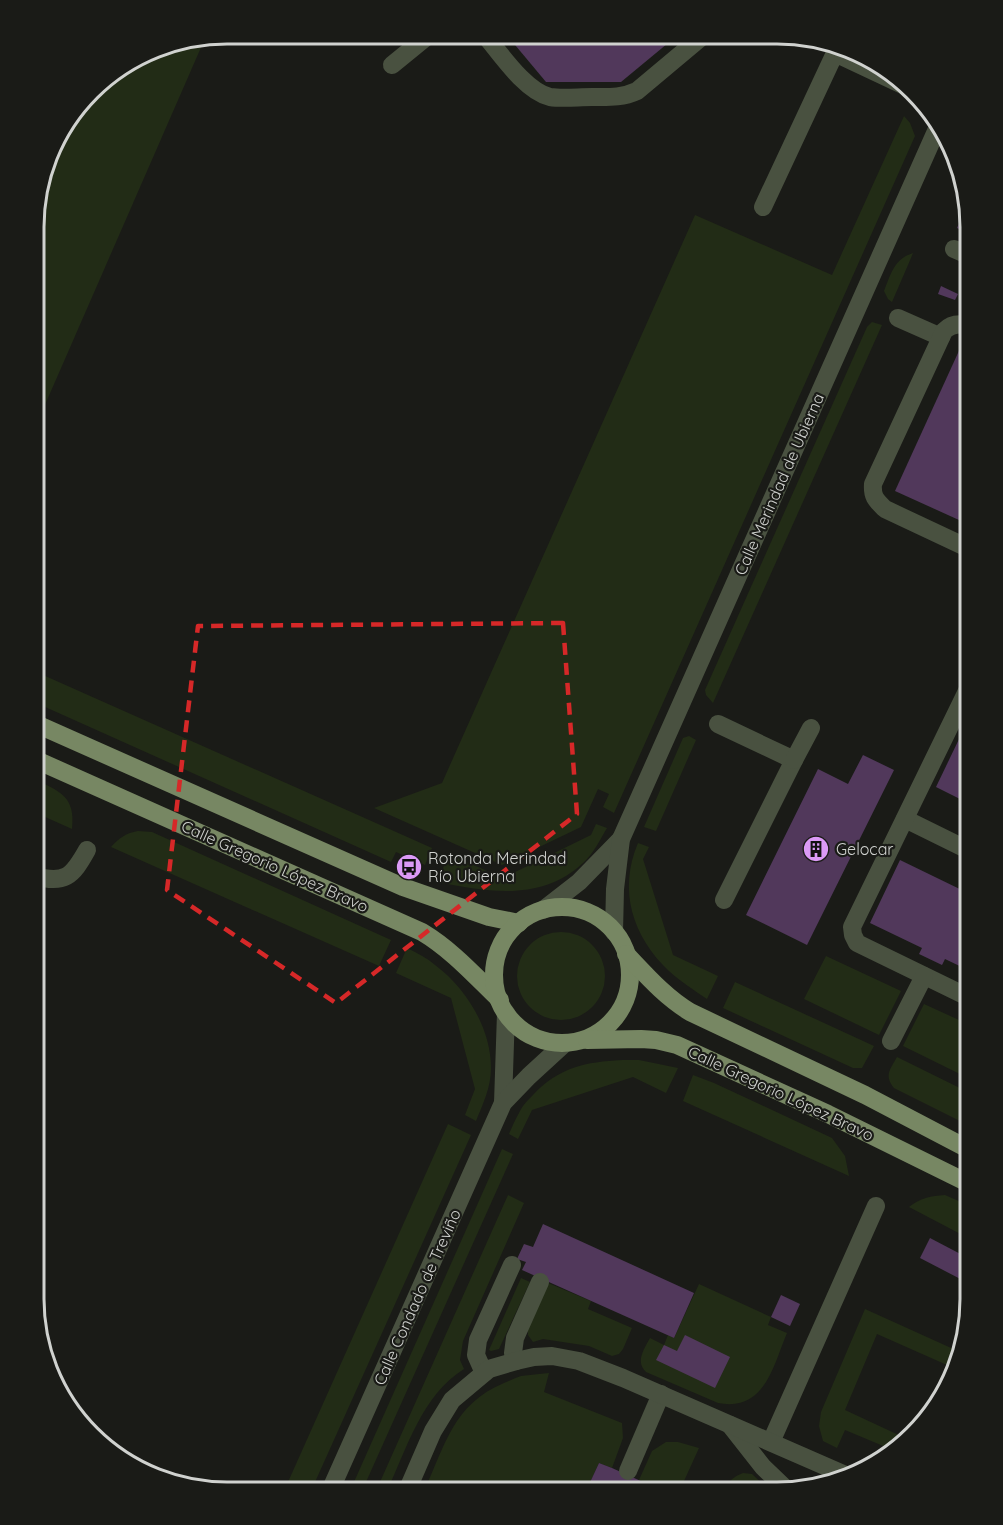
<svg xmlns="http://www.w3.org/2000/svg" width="1003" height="1525" viewBox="0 0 1003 1525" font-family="Quicksand,sans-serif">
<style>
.green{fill:#222c16}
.building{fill:#51385b}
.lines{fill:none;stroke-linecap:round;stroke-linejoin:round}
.minor{stroke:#495140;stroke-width:18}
.major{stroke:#778763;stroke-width:18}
.marked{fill:none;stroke:#d62828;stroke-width:4.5;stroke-dasharray:12 8;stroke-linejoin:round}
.labels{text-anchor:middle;stroke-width:4.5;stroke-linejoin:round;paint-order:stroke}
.street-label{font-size:16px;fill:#d0d2cf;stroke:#1a1b17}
.poi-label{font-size:16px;fill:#d0d2cf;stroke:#1a1b17;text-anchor:start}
.rim{fill:none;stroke:#d0d2cf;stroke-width:3}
</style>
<rect width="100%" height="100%" fill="#1a1b17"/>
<g class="green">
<path d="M206 36 34 430 35 201 59 130 99 81 164 43Z"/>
<path d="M904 116 910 123 915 136 614 813 603 807 609 794 598 789 581 827 502 865 374 808 442 783 695 215 832 275Z"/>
<path d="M913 253 911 258 892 302 888 299 884 291C891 274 894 259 913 253Z"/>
<path d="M872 322 882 325 713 703 706 695 705 690 867 327Z"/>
<path d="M34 671 432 848 425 865 396 852 391 862 34 702Z"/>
<path d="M689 736 696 740 656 831 644 827 683 738Z"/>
<path d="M34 779C59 791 76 796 72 829L34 812Z"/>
<path d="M596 824 607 828C600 840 593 854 583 863 541 902 488 892 437 882L449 854 503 878 591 835Z"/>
<path d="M138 831 152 832 391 940 379 966 111 847C119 838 126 833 138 831Z"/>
<path d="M638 843 649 847 643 859 673 955 718 976 707 999C694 990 681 982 669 971 632 936 618 890 638 843Z"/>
<circle cx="561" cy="976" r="44"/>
<path d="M407 948C417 953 427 958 435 965 466 988 491 1028 491 1068 491 1087 483 1104 476 1121L465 1115 475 1089 451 998 396 973Z"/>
<path d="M826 956 901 991 879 1035 804 999Z"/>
<path d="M735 982 874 1046 862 1068H853L723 1008Z"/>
<path d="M924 1004 970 1025V1070L966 1077 903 1046Z"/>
<path d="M897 1057 970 1093V1126L894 1088C884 1075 890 1070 897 1057Z"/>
<path d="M622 1060H639L678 1068 666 1093 633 1077 532 1110 518 1139 509 1134C512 1127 515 1120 519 1113 522 1106 528 1100 533 1095 559 1067 586 1062 622 1060Z"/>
<path d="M693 1075 714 1083 832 1138 845 1156 849 1176 683 1101Z"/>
<path d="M448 1124 471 1135 311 1491H284Z"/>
<path d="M502 1149 513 1154 362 1491H350Z"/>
<path d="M508 1195 524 1203 463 1341 460 1360 464 1369C422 1395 407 1448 387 1491H376Z"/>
<path d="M945 1195 970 1206V1239L909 1207C920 1198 931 1196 945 1195Z"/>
<path d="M521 1278 530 1282 499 1349 491 1351 489 1350Z"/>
<path d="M548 1283 591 1301 588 1309 632 1328 623 1349 619 1354 612 1356 589 1346 543 1339 533 1342 528 1335V1327Z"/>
<path d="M699 1284 771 1317 768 1325 787 1333C773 1366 765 1412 718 1403L646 1372C635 1362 644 1349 650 1338L664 1345 668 1335 674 1338Z"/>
<path d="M865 1309 960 1352 956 1369 877 1334 845 1410 903 1437 888 1448 845 1430 837 1448 823 1441 819 1426 821 1412Z"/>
<path d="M549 1373 544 1392 622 1423 623 1438 612 1468 599 1463 586 1491H424C445 1446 453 1404 504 1383 509 1381 515 1378 521 1376 530 1375 539 1374 549 1373Z"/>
<path d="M666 1442H678L699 1448 679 1492H665L639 1480 652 1451Z"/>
<path d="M743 1473 752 1474 771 1492H729L724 1489C729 1481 733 1477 743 1473Z"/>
</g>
<g class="building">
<path d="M506 34H679L621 82H546Z"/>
<path d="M966 208 970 227V234L957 228Z"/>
<path d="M941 286 958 294 955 300 938 294Z"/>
<path d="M963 342 970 345V525L895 491Z"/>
<path d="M961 735 970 739V804L936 787Z"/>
<path d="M863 755 894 770 807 945 746 915 818 769 848 784Z"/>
<path d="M900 860 970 894V971L945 959 942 965 919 954 922 948 870 923Z"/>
<path d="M543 1224 694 1293 674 1338 522 1270 526 1262 517 1259 524 1244 533 1247Z"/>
<path d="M930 1238 970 1259V1284L920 1258Z"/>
<path d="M781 1295 800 1304 790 1326 771 1317Z"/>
<path d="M685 1335 730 1357 715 1388 656 1360 664 1345 677 1351Z"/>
<path d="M599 1463 612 1468 665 1492 586 1491Z"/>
</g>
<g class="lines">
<g class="minor">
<path d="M484 34C500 53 525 91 550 97 563 99 578 97 592 97 608 97 622 98 637 91L705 34"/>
<path d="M392 65 430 34"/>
<path d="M763 207 835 53 903 85"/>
<path d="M954 249 970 256"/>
<path d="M898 318 941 337"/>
<path d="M970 549 885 509C876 500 872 497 873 484L944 331C951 324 960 323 970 326"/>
<path d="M718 724 794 760 724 900"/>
<path d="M794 760 811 728"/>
<path d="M905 819 970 851"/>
<path d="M34 876C65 884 72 877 87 850"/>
<path d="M543 910 579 882 621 839"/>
<path d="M614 932 615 889 621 839 937 129"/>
<path d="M970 998 857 943 853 935 852 927 967 691 970 693"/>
<path d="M891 1041 924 976"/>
<path d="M503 1103 506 1013"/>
<path d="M516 1361 513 1353 515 1338 540 1282"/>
<path d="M484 1373 476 1355 478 1340 512 1265"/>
<path d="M730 1425 763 1467 787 1490"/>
<path d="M771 1442 876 1206"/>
<path d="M628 1471 661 1394"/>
<path d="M330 1491 503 1103 529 1076 565 1043"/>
<path d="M407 1491 433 1431 452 1400 489 1369 516 1361 534 1357 552 1356 579 1361 623 1378 850 1477"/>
</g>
<g class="major">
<path d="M34 723 403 887 489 917 519 923"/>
<path d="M34 759 422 932C452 950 475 976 500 1000"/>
<circle cx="562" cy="975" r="68"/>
<path d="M626 954C646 975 665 997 690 1012L865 1095 970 1150"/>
<path d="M587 1040 641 1039 656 1040 677 1045 828 1114 970 1184"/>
</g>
</g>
<path class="marked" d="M563 623 577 814 336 1003 167 890 198 626Z"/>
<defs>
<g id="building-disc" transform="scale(1.35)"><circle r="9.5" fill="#db9af6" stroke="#1a1b17"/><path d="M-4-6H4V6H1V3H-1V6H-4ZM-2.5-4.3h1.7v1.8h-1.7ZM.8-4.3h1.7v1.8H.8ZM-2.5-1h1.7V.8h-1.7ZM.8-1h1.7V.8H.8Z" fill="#111"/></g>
<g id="bus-disc" transform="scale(1.35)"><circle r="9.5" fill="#db9af6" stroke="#1a1b17"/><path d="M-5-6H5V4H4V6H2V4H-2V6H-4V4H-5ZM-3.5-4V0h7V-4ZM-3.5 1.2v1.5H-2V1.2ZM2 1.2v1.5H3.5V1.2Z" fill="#111"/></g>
</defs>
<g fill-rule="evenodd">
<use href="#building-disc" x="816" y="849"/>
<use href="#bus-disc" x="409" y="867"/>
</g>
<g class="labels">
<g class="street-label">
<text transform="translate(779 484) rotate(-66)" y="6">Calle Merindad de Ubierna</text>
<text transform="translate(275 866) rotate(24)" y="6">Calle Gregorio López Bravo</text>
<text transform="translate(781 1093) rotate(25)" y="6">Calle Gregorio López Bravo</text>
<text transform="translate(417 1297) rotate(-66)" y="6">Calle Condado de Treviño</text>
</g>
<g class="poi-label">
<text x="836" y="855">Gelocar</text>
<text x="428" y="864">Rotonda Merindad<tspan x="428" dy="18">Río Ubierna</tspan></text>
</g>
</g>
<path d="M0 0H1003V1525H0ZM227 44H777A183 183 0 0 1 960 227V1299A183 183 0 0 1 777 1482H227A183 183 0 0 1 44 1299V227A183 183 0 0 1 227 44Z" fill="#1a1b17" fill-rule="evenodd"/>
<path class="rim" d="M227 44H777A183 183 0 0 1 960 227V1299A183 183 0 0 1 777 1482H227A183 183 0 0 1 44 1299V227A183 183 0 0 1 227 44Z"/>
</svg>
